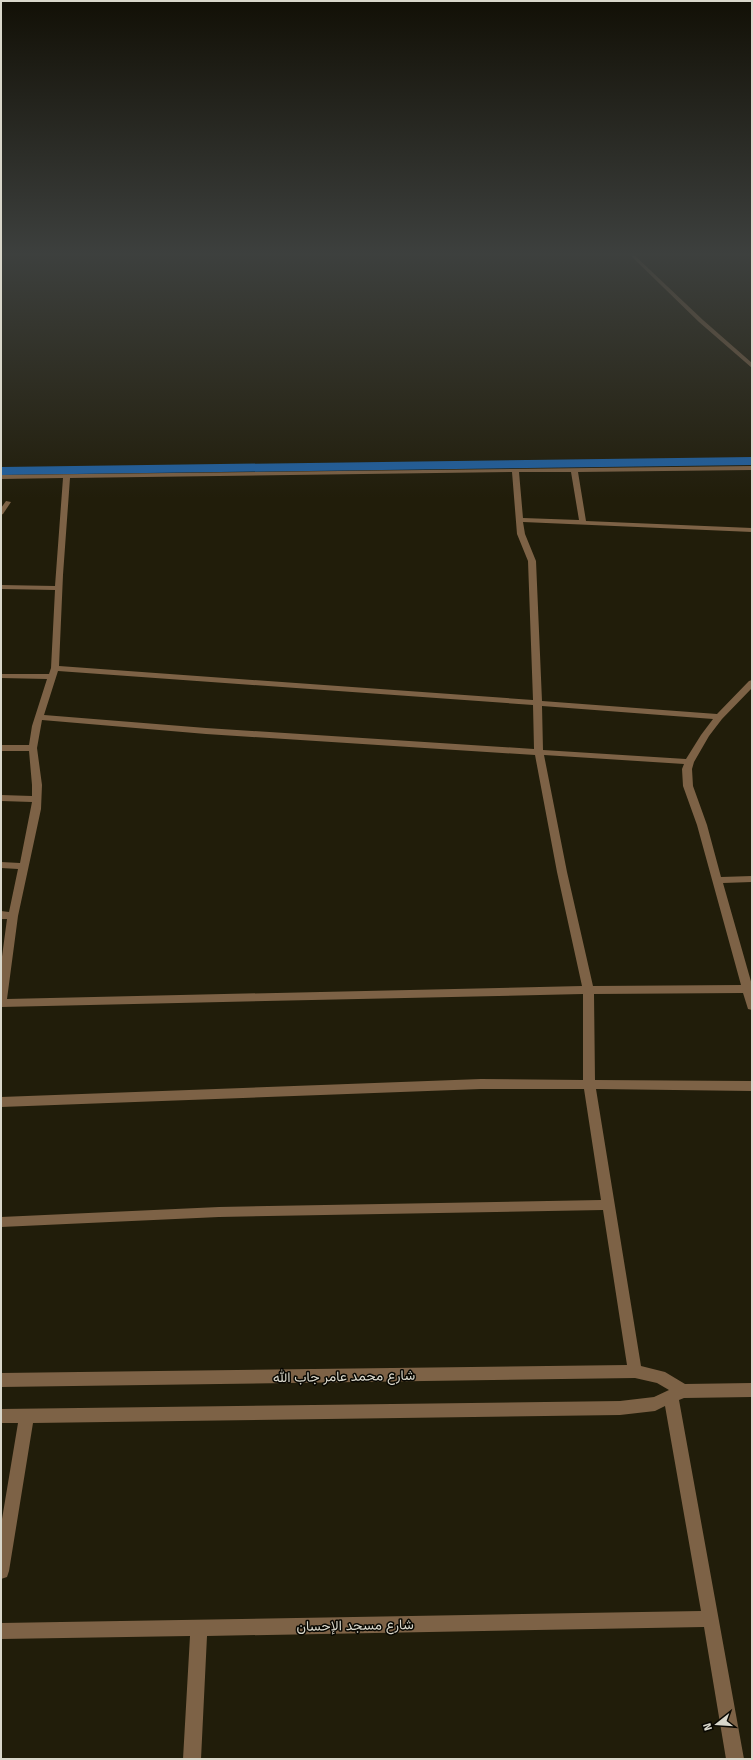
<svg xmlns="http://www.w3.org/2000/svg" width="753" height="1760" viewBox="0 0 753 1760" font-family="'Fira Sans',Vazirmatn,sans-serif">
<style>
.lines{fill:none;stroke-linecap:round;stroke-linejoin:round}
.canal{fill:#2161a1;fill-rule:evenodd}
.minor{fill:#7d6246;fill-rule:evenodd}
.labels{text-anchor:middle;stroke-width:3;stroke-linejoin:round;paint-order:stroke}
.near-street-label{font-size:14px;fill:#d9d7cb;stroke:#090802}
</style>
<rect width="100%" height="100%" fill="#211d0a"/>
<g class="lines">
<path class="canal" d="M752 457V465L1 475V467Z"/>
<g class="minor">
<path d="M627 252H631L703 320 752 363V368L699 322Z"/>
<path d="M752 466V470L578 472 586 521 752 528V532L523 522 525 534 536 561 542 701 717 714 749 681 752 680V688L722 719 709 736 694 762 692 769 693 786 707 825 721 877 752 876V882L723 883 752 985V1010L748 1009 743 993 594 994 595 1080 752 1081V1091L596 1089 641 1366 665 1372 685 1384 752 1383V1397L684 1398 679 1400 744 1759H726L704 1627 207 1636 201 1759H183L190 1636 1 1639V1623L701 1611 665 1406 655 1411 620 1415 33 1423 9 1571 7 1577 1 1579V1525L18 1423H1V1409L620 1401 654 1397 669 1390 657 1383 635 1378 1 1387V1373L627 1365 603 1210 219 1217 1 1227V1217L219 1207 601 1200 584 1089H481L1 1107V1097L481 1079 583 1080V994L1 1007V964L7 919H1V911L9 912 18 869 1 868V862L20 863 32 802 1 801V795L32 796V785L29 751H1V745H29L32 726 47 679 1 678V674H49L51 668 55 590 1 589V585L55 586 63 478 1 479V475ZM512 472 517 534 528 561 533 700 59 666 63 575 70 478ZM519 472H571L579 520 523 518ZM58 671 533 705 534 749 206 728 44 715ZM542 706 713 719 701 735 686 759 543 750ZM42 720 206 734 535 755 557 872 582 986 7 999 18 916 41 809 42 785 37 748ZM544 755 684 764 682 769 683 786 697 825 741 985 593 986 567 872Z"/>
<path d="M6 501 11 502 3 514 1 515V508Z"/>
</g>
</g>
<linearGradient id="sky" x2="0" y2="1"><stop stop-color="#121006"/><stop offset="0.51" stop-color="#3d403e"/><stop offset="1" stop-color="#3d403e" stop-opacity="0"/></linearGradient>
<rect width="753" height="498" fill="url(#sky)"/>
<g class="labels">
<g class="near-street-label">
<text transform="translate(344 1376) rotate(-1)" y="5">شارع محمد عامر جاب الله</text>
<text transform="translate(355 1625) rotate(-1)" y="5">شارع مسجد الإحسان</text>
</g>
</g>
<rect width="753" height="1760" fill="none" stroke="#d9d7cb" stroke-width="4"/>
<g transform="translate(717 1724) rotate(253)" stroke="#090802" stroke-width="3" paint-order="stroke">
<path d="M0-3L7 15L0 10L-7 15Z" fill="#d9d7cb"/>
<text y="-6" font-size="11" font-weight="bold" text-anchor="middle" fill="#d9d7cb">N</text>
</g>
</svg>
